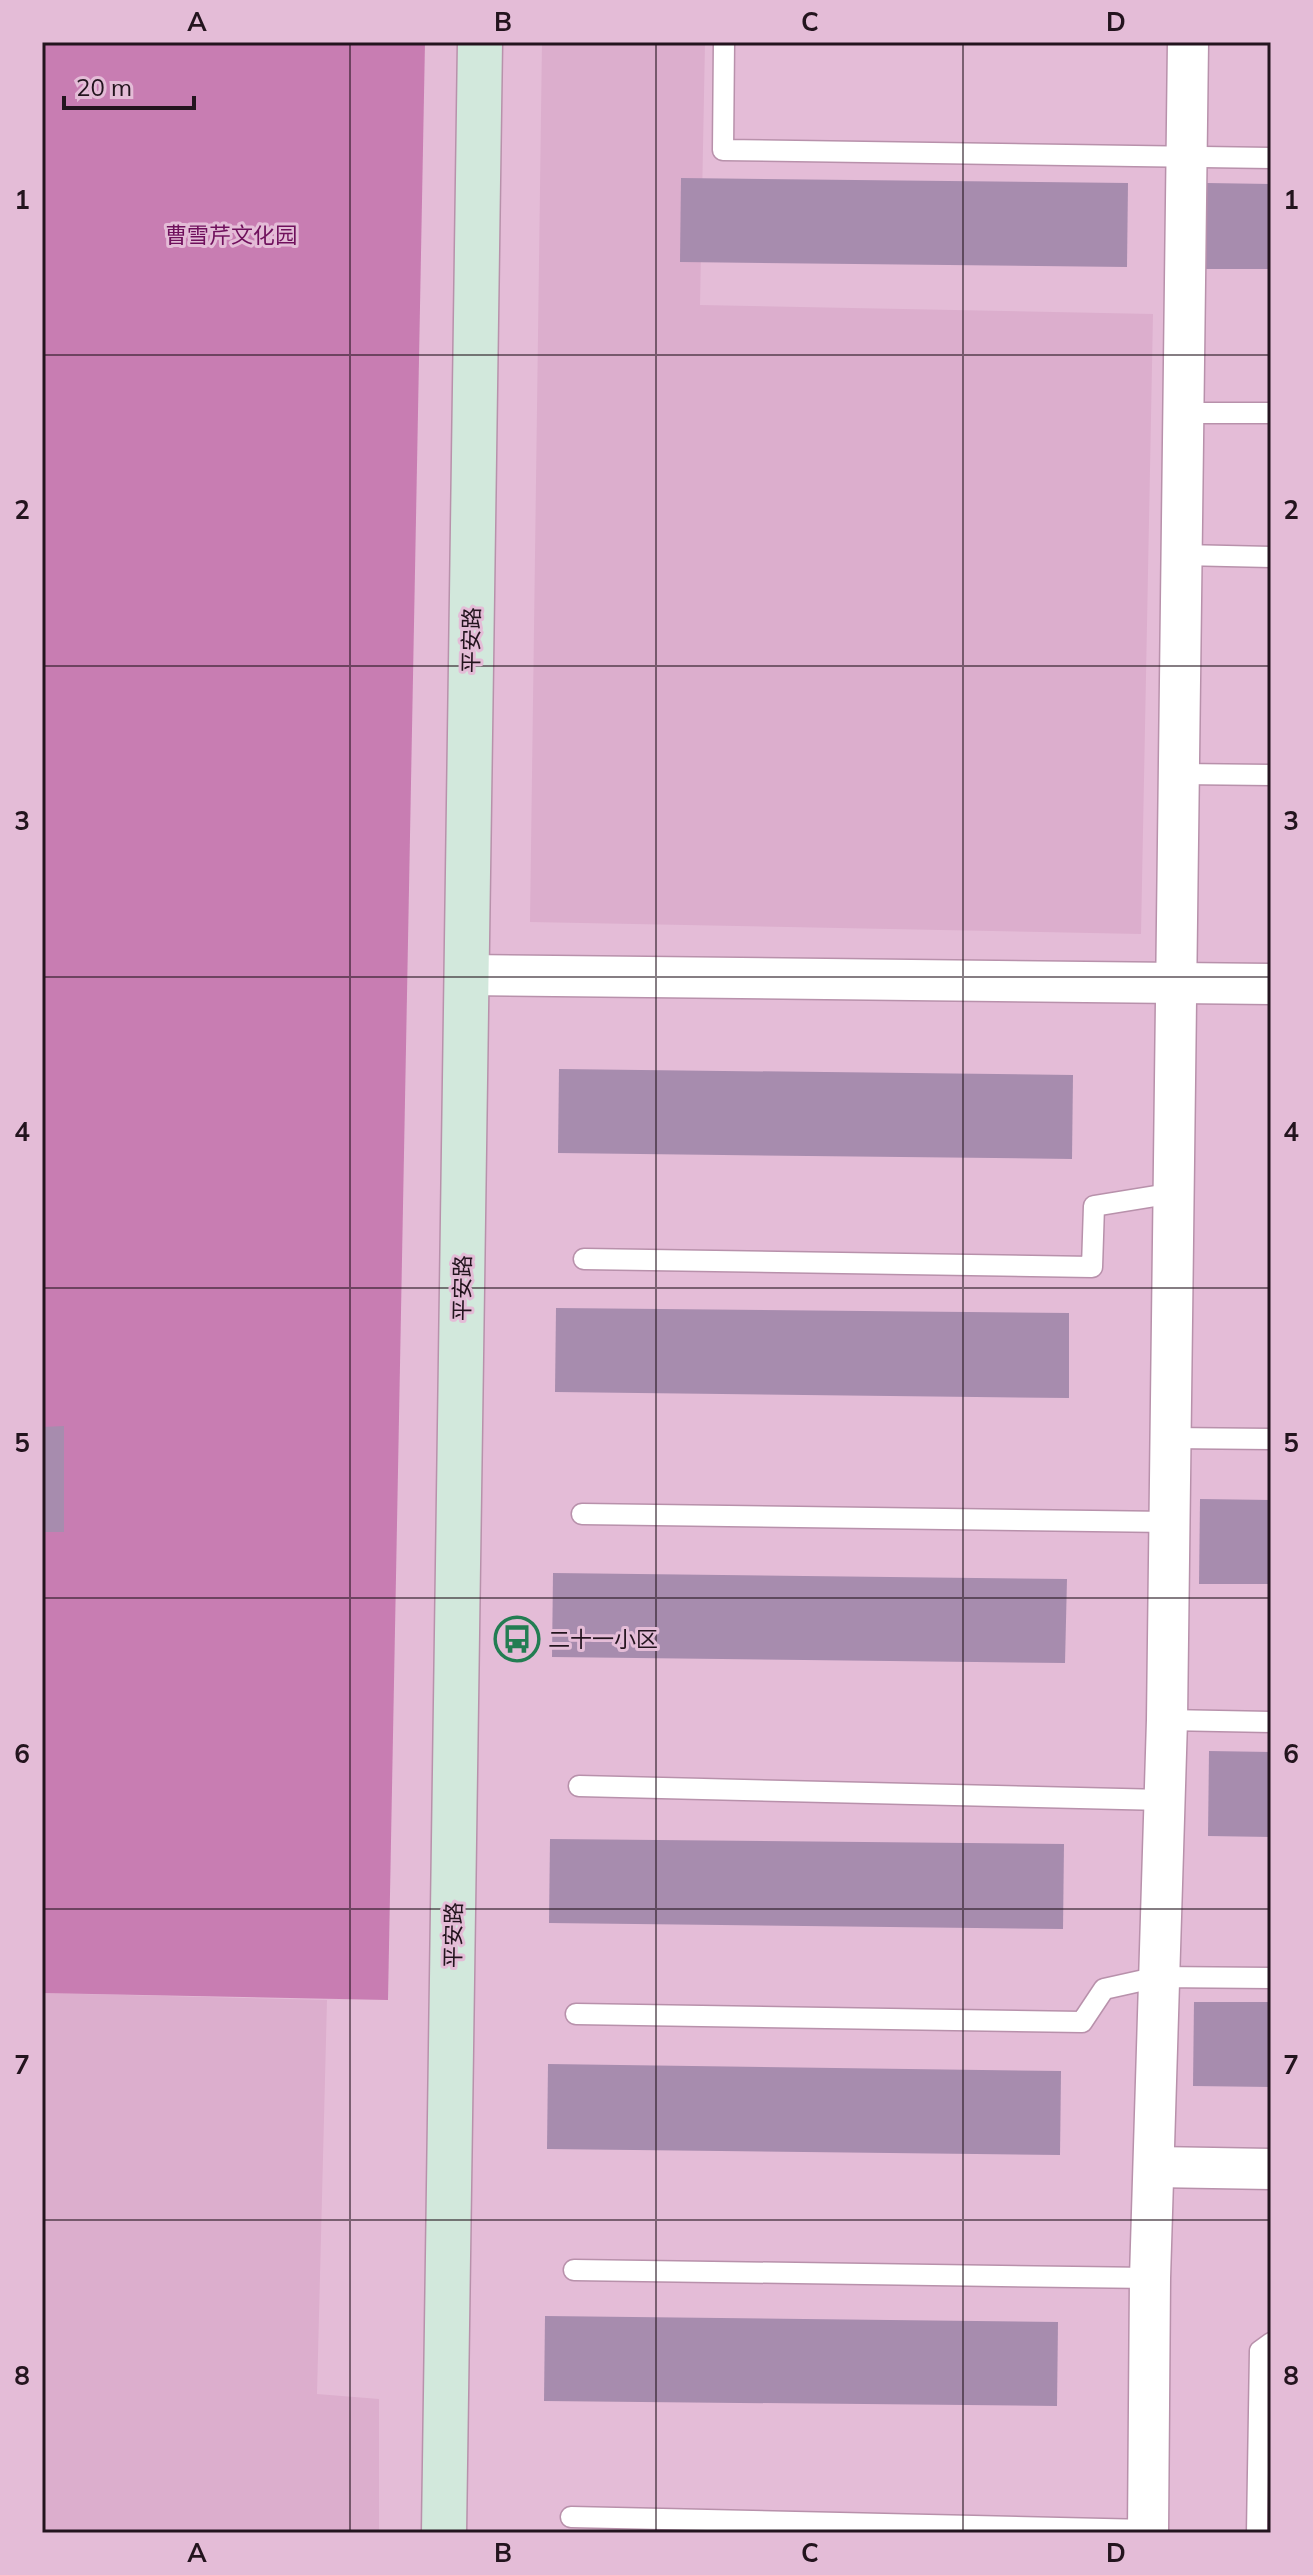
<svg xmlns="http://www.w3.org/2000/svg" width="1313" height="2575" viewBox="0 0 1313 2575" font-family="Mulish,'Noto Sans SC',sans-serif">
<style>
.built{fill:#dcaecd}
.green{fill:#c87db2}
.building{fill:#a78cae}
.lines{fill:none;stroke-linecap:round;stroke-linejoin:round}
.lane-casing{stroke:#b891ab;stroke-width:23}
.street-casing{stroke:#b891ab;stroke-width:43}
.secondary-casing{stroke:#b891ab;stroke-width:47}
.lane{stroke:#fff;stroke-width:20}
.street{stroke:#fff;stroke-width:40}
.secondary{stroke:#d2e8dc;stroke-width:44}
.grid{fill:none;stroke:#23141e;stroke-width:2;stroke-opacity:0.55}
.labels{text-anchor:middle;stroke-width:6;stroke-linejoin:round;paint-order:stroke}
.park-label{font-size:22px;fill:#6f105c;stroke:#e4bcd7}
.street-label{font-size:22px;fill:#23141e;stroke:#e4bcd7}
.poi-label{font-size:22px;fill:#23141e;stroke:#e4bcd7;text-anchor:start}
.neatline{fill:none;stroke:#23141e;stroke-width:3}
.grid-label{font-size:26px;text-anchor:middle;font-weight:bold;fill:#23141e}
</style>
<rect width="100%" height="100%" fill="#e4bcd7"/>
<g class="built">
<path d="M542 42H705L700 305 1153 314 1141 934 530 922Z"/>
<path d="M42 1993 327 2000 317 2394 379 2399V2533H42Z"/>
</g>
<path class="green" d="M42 42H425L388 2000 42 1993Z"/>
<g class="building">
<path d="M681 178 1128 183 1127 267 680 262Z"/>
<path d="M1207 183 1271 184V269H1206Z"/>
<path d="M559 1069 1073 1075 1072 1159 558 1153Z"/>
<path d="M556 1308 1069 1313V1398L555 1392Z"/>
<path d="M64 1426V1532H42V1427Z"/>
<path d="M1200 1499 1271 1500V1584H1199Z"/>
<path d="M553 1573 1067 1579 1065 1663 552 1657Z"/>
<path d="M1209 1751 1271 1752V1837L1208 1836Z"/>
<path d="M550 1839 1064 1844 1063 1929 549 1923Z"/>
<path d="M1194 2002H1271V2087L1193 2086Z"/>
<path d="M548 2064 1061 2071 1060 2155 547 2149Z"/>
<path d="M545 2316 1058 2322 1057 2406 544 2401Z"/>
</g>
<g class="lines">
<g class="lane-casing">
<g id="lane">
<path d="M724 42 723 150 1271 158"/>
<path d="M1182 413H1271"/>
<path d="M1182 555 1271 557"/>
<path d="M1180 774 1271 775"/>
<path d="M584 1259 1092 1267 1094 1206 1174 1193"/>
<path d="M1170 1438 1271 1439"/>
<path d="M582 1514 1169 1522"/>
<path d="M1167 1720 1271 1722"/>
<path d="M579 1786 1164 1800"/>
<path d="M576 2014 1082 2022 1104 1989 1158 1977 1271 1978"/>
<path d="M574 2270 1150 2278"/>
<path d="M571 2517 1148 2530"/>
<path d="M1257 2533 1260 2351 1271 2343"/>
</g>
</g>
<g class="street-casing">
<g id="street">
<path d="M467 975 1271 984"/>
<path d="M1155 2167 1271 2169"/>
<path d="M1148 2533 1150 2278 1167 1720 1188 42"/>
</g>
</g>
<g class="secondary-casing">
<path id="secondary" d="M444 2533 480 42"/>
</g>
<use href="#lane" class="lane"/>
<use href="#street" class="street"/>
<use href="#secondary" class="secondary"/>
</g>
<path class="grid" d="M350 42V2533M656 42V2533M963 42V2533M42 355H1271M42 666H1271M42 977H1271M42 1288H1271M42 1598H1271M42 1909H1271M42 2220H1271"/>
<defs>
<g id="bus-ring" transform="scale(2.3)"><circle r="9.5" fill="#e4bcd7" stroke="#227d52" stroke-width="1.5"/><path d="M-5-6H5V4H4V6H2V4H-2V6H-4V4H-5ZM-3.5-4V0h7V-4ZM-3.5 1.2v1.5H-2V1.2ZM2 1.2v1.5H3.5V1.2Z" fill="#227d52"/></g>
</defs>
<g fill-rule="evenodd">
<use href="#bus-ring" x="517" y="1639"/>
</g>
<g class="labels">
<g class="park-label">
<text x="231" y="243">曹雪芹文化园</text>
</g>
<g class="street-label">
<text transform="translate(471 640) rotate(-89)" y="8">平安路</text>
<text transform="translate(462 1288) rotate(-89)" y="8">平安路</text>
<text transform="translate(453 1935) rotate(-89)" y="8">平安路</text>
</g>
<g class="poi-label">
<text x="548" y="1647">二十一小区</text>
</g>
</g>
<rect width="1313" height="2575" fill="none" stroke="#e4bcd7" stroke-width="88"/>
<path d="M64 96v12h130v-12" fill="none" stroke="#23141e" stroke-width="4"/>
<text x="76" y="96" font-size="24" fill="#23141e" stroke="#e4bcd7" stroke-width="6" paint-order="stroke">20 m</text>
<rect x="44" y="44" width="1225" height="2487" class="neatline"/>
<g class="grid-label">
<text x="197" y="31">A</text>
<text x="503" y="31">B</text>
<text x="810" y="31">C</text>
<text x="1116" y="31">D</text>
<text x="22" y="209">1</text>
<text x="1291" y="209">1</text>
<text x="22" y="519">2</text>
<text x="1291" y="519">2</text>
<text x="22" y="830">3</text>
<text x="1291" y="830">3</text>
<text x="22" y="1141">4</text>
<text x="1291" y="1141">4</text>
<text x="22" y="1452">5</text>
<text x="1291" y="1452">5</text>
<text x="22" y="1763">6</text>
<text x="1291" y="1763">6</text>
<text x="22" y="2074">7</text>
<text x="1291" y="2074">7</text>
<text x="22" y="2385">8</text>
<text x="1291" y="2385">8</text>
<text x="197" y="2562">A</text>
<text x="503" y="2562">B</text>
<text x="810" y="2562">C</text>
<text x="1116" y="2562">D</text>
</g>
</svg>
